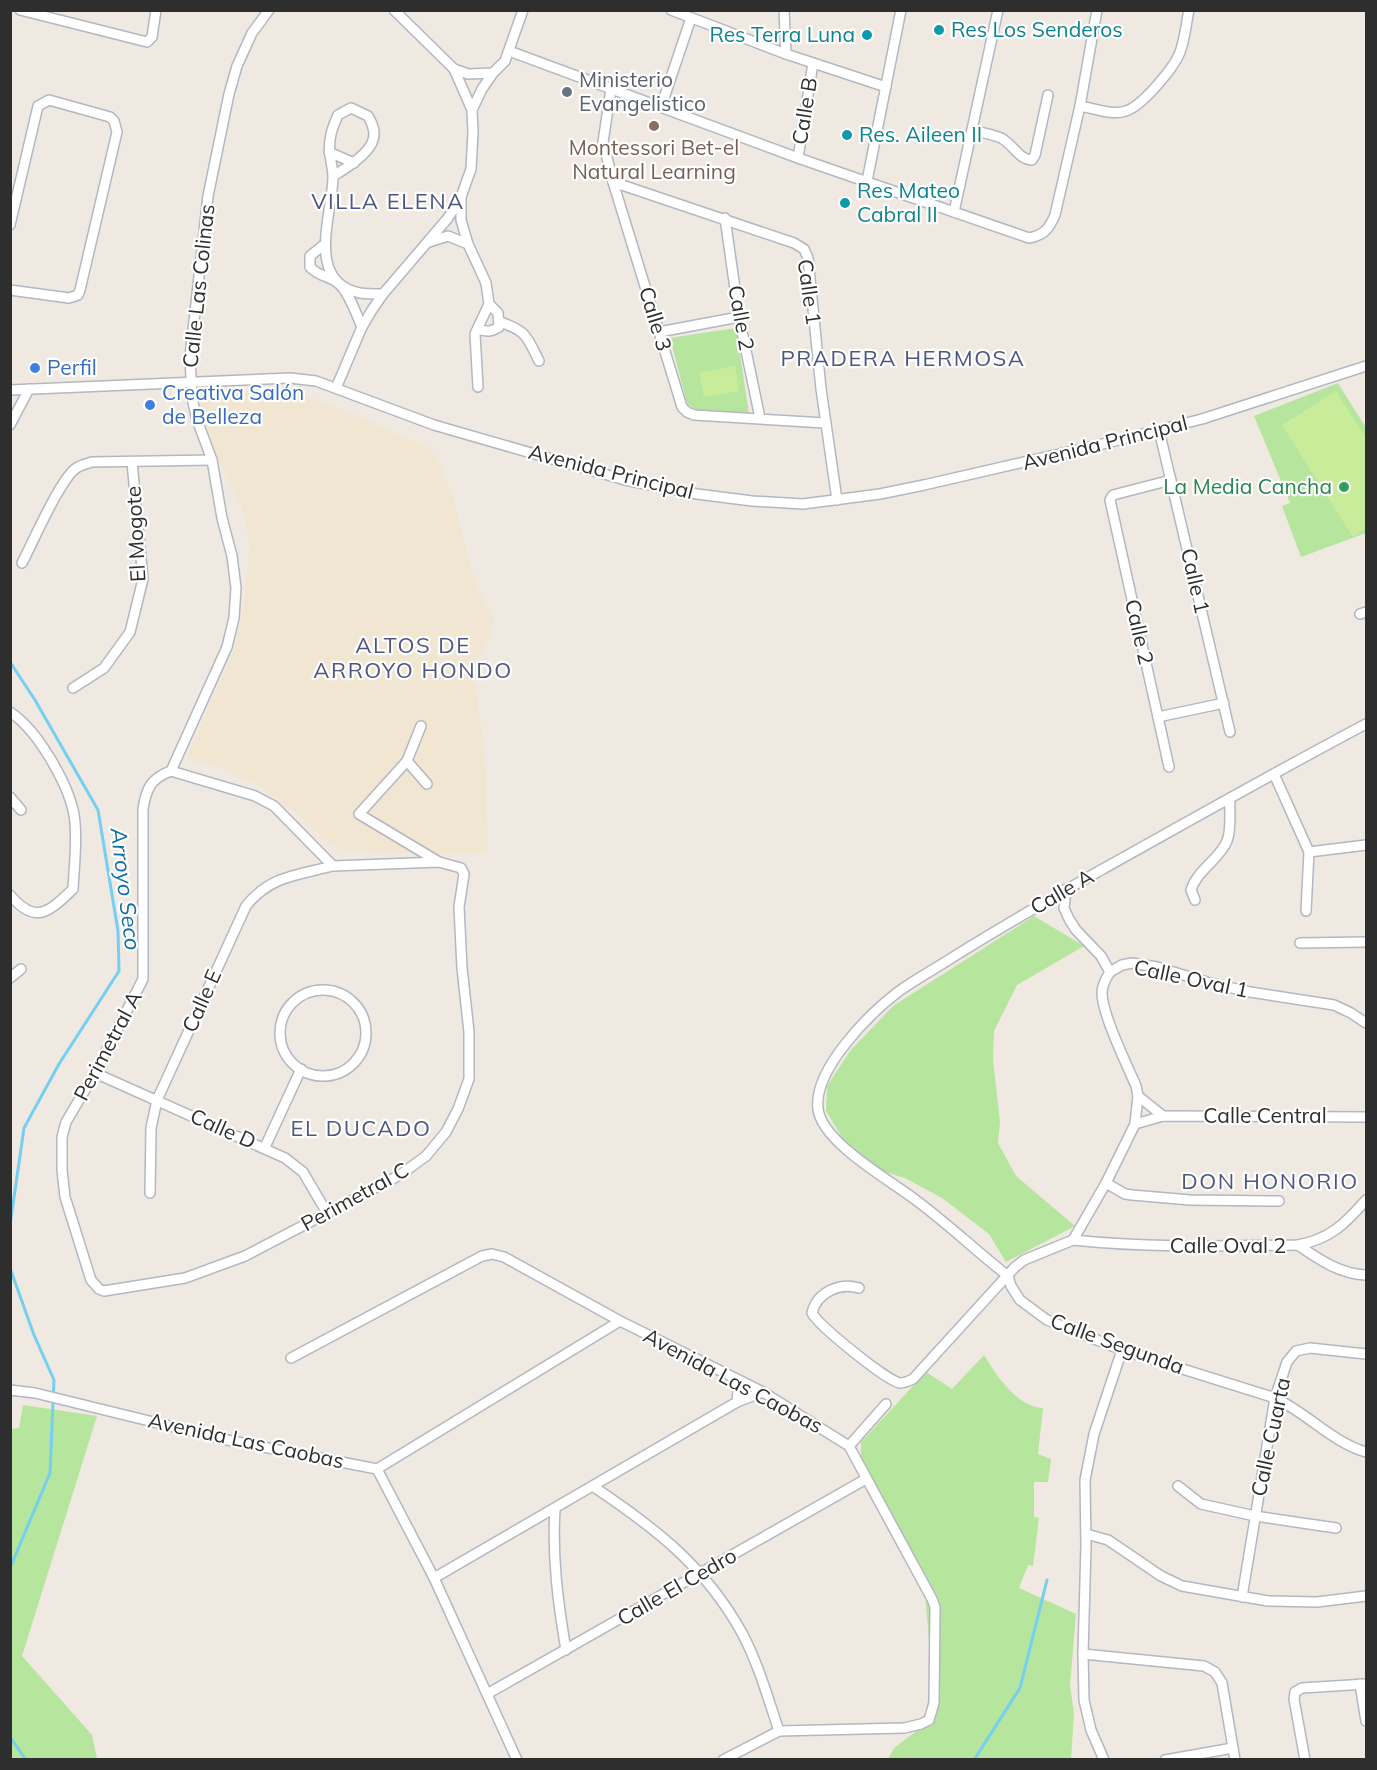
<svg xmlns="http://www.w3.org/2000/svg" width="1377" height="1770" viewBox="0 0 1377 1770" font-family="Mulish,sans-serif">
<style>
.education{fill:#f0e6d1}
.green{fill:#b6e59e}
.pitch{fill:#c9ec9a}
.lines{fill:none;stroke-linecap:round;stroke-linejoin:round}
.stream{stroke:#75cff0;stroke-width:3}
.minor-casing{stroke:#b4b7c1;stroke-width:12}
.minor{stroke:#fff;stroke-width:9}
.culture-dot{fill:#0f9aa8;stroke:#fff;stroke-width:2}
.worship-dot{fill:#6b7280;stroke:#fff;stroke-width:2}
.education-dot{fill:#8d6e63;stroke:#fff;stroke-width:2}
.shop-dot{fill:#3f7fe0;stroke:#fff;stroke-width:2}
.leisure-dot{fill:#2e9e5b;stroke:#fff;stroke-width:2}
.labels{text-anchor:middle;stroke-width:4.5;stroke-linejoin:round;paint-order:stroke}
.culture-label{font-size:21px;fill:#0d838f;stroke:#fff;text-anchor:start}
.worship-label{font-size:21px;fill:#5b616d;stroke:#fff;text-anchor:start}
.street-label{font-size:21px;fill:#2e2e2e;stroke:#fff}
.education-label{font-size:21px;fill:#785e54;stroke:#fff}
.shop-label{font-size:21px;fill:#366cbe;stroke:#fff;text-anchor:start}
.leisure-label{font-size:21px;fill:#27864d;stroke:#fff;text-anchor:end}
.neighbourhood-label{font-size:22px;letter-spacing:1.5px;fill:#4d5680;stroke:#fff}
.water-label{font-size:22px;font-style:italic;fill:#0d6fa3;stroke:#fff}
</style>
<rect width="100%" height="100%" fill="#efe9e1"/>
<path class="education" d="M266 389 319 400 423 445 434 453 439 463 452 495 468 559 476 584 494 620 490 634 478 660 474 679 484 745 488 852 443 854 346 852 324 840 297 813 258 785 209 763 194 761 187 757 235 648 244 603 250 546 242 508 215 453 193 390Z"/>
<g class="green">
<path d="M736 328 749 414 697 412 687 403 670 338Z"/>
<path d="M1338 383 1366 428V533L1301 557 1282 506 1290 503 1254 416Z"/>
<path d="M1034 916 1084 946 1017 985 994 1031 993 1060 1000 1122 998 1143 1016 1176 1075 1226 1006 1262 989 1234 942 1198 905 1178 882 1171 843 1139 826 1111 827 1086 850 1051 893 1006Z"/>
<path d="M984 1355C996 1375 1017 1407 1043 1408L1038 1454 1051 1459 1048 1482H1034V1517L1039 1518 1033 1566 1028 1565 1019 1588 1076 1614 1070 1685 1074 1714 1071 1759H888L894 1748 926 1724 931 1662 924 1583 861 1459V1442L926 1372 952 1389Z"/>
<path d="M23 1405 97 1416 22 1656 92 1735 97 1759H11L10 1429 19 1428Z"/>
</g>
<g class="pitch">
<path d="M735 366 739 391 704 397 699 373Z"/>
<path d="M1336 391 1366 438V528L1353 537 1282 425Z"/>
</g>
<g class="lines">
<g class="stream">
<path d="M10 662 35 700 98 810 118 931 119 971 59 1064 24 1128 10 1225"/>
<path d="M10 1268 34 1335 54 1380 50 1473 10 1568"/>
<path d="M10 1737 26 1760"/>
<path d="M974 1760 1020 1688 1047 1580"/>
</g>
<g class="minor-casing">
<g id="minor">
<path d="M20 10 147 42 152 37 156 10"/>
<path d="M671 10 786 54 886 87"/>
<path d="M784 10 786 54"/>
<path d="M509 51 798 158 1029 238C1044 235 1049 229 1055 215L1080 106 1097 10"/>
<path d="M454 69 468 74 493 73 505 61 523 10"/>
<path d="M611 89 603 142 613 182 682 407 687 412 694 415 825 423"/>
<path d="M1080 106C1093 108 1113 116 1126 111 1142 106 1174 68 1180 52 1185 39 1186 24 1189 10"/>
<path d="M661 107 691 18"/>
<path d="M472 110 482 89 493 73"/>
<path d="M973 130C982 133 992 134 1001 138 1013 144 1018 159 1032 160L1035 155 1048 95"/>
<path d="M329 152 354 163"/>
<path d="M798 158 813 63"/>
<path d="M333 176C345 169 369 154 373 140 376 131 372 123 368 116L351 108 338 115C332 128 328 140 330 155 331 162 333 170 333 178 332 215 305 282 360 293 367 294 376 294 383 294"/>
<path d="M867 181 901 10"/>
<path d="M613 182 794 243 804 249 808 258 821 389 837 500"/>
<path d="M461 199V220L468 244 486 283 489 304 475 334 478 387"/>
<path d="M954 212 998 10"/>
<path d="M725 218 739 317 760 418"/>
<path d="M10 225 38 106 49 100 110 117 114 121 117 132 80 290 78 295 69 298 10 290"/>
<path d="M429 242 448 236 468 244"/>
<path d="M325 244 310 256V267C320 278 330 275 339 284 350 294 356 314 362 327"/>
<path d="M500 322C527 331 527 337 539 361"/>
<path d="M478 329C486 332 491 332 499 327L498 313 489 304"/>
<path d="M659 332 739 317"/>
<path d="M336 388 362 327 372 310 383 294 448 218 461 197 471 169 473 132 472 110 454 69 394 10"/>
<path d="M10 390 290 378 316 381 434 425 625 480 697 494 752 501 803 504 880 494 924 485 1107 443 1202 419 1366 366"/>
<path d="M10 425 29 389"/>
<path d="M1159 430 1230 732"/>
<path d="M22 563C33 542 59 482 75 469 80 465 86 464 92 462L212 460"/>
<path d="M1360 614 1366 612"/>
<path d="M73 688 104 668 130 632 143 579 132 462"/>
<path d="M10 712C38 730 73 790 75 823 77 845 74 868 73 889 50 911 36 926 10 895"/>
<path d="M1158 717 1224 703"/>
<path d="M1366 724C1277 771 1189 821 1101 870 1050 899 999 928 950 959 933 970 914 980 898 992 869 1014 813 1070 818 1109 822 1142 888 1179 913 1198 946 1222 976 1251 1008 1276L1011 1286 1020 1300 1047 1320 1122 1350 1275 1398C1307 1413 1332 1442 1366 1452"/>
<path d="M421 726 407 761 359 814 439 862"/>
<path d="M407 761 427 784"/>
<path d="M1169 767 1110 500 1113 495 1171 480"/>
<path d="M171 771 255 796 274 806 333 866 439 862 461 868 464 874 459 907 462 968 469 1032V1079L458 1109 446 1132 426 1156 400 1175 245 1256 185 1278 104 1291 99 1289 91 1280 65 1197 62 1170V1137L66 1122 95 1073 143 979V809C146 789 151 778 171 771Z"/>
<path d="M171 771 227 647 234 618 236 588 232 556 222 518 212 460 197 420 192 398 190 357 208 196 229 94 237 66 252 33 269 10"/>
<path d="M1274 774 1309 852 1306 911"/>
<path d="M10 797 21 810"/>
<path d="M1309 852 1366 845"/>
<path d="M1066 889 1064 908 1069 919 1076 930 1101 956 1110 972 1122 965 1132 963 1157 967 1210 983 1250 992 1334 1005 1351 1013 1366 1023"/>
<path d="M1195 900 1191 890C1197 870 1219 860 1227 841 1232 829 1229 811 1230 798"/>
<path d="M1300 943 1366 942"/>
<path d="M10 978 21 969"/>
<circle cx="323" cy="1033" r="43"/>
<path d="M95 1073 285 1158 303 1172 327 1213"/>
<path d="M1138 1096 1163 1116"/>
<path d="M1135 1124 1163 1116 1366 1117"/>
<path d="M265 1147 301 1069"/>
<path d="M1106 1183 1125 1194 1132 1195 1190 1200 1279 1201"/>
<path d="M150 1193 151 1128 157 1100 246 906C270 876 297 875 333 866"/>
<path d="M1073 1240C1148 1248 1222 1246 1298 1245 1330 1239 1345 1224 1366 1200"/>
<path d="M1073 1240 1106 1183 1135 1124 1138 1096 1136 1086C1127 1065 1102 1014 1102 993 1102 985 1106 978 1110 972"/>
<path d="M1298 1245C1320 1260 1340 1274 1366 1275"/>
<path d="M859 1288C840 1282 817 1292 812 1313 819 1326 887 1381 900 1383 905 1383 909 1381 913 1379L1015 1267 1024 1260 1073 1240"/>
<path d="M291 1358 482 1256 492 1254 504 1257 620 1321 763 1392 849 1446 932 1599 935 1607 934 1703 929 1720 921 1724 904 1728 779 1731 723 1760"/>
<path d="M736 1379 738 1391 737 1402"/>
<path d="M10 1390 35 1393 227 1440 377 1469 434 1578 517 1760"/>
<path d="M849 1446 886 1404"/>
<path d="M377 1469 620 1321"/>
<path d="M1178 1486 1201 1504 1255 1516 1336 1528"/>
<path d="M594 1487C655 1528 705 1566 742 1633 758 1663 768 1698 779 1731"/>
<path d="M555 1510C552 1557 558 1603 566 1650"/>
<path d="M1086 1534 1108 1540 1161 1576 1182 1586 1268 1601 1317 1602 1366 1596"/>
<path d="M434 1578 737 1402 763 1392"/>
<path d="M1242 1597 1275 1398 1287 1362 1296 1351 1310 1348 1366 1354"/>
<path d="M1083 1654 1204 1666 1215 1672 1222 1683 1235 1760"/>
<path d="M1360 1684 1366 1721"/>
<path d="M487 1694 866 1479"/>
<path d="M1104 1760 1091 1730 1084 1700 1083 1654 1086 1545 1085 1480 1094 1434 1122 1350"/>
<path d="M1165 1760 1233 1748"/>
<path d="M1305 1760 1294 1699 1295 1692 1302 1688 1366 1684"/>
</g>
</g>
<use href="#minor" class="minor"/>
</g>
<g class="culture-dot">
<circle cx="939" cy="30" r="6"/>
<circle cx="867" cy="35" r="6"/>
<circle cx="847" cy="135" r="6"/>
<circle cx="845" cy="203" r="6"/>
</g>
<circle class="worship-dot" cx="567" cy="92" r="6"/>
<circle class="education-dot" cx="654" cy="126" r="6"/>
<g class="shop-dot">
<circle cx="35" cy="368" r="6"/>
<circle cx="150" cy="405" r="6"/>
</g>
<circle class="leisure-dot" cx="1344" cy="487" r="6"/>
<g class="labels">
<g class="culture-label">
<text x="951" y="37">Res Los Senderos</text>
<text x="855" y="42" text-anchor="end">Res Terra Luna</text>
<text x="859" y="142">Res. Aileen II</text>
<text x="857" y="198">Res Mateo<tspan x="857" dy="24">Cabral II</tspan></text>
</g>
<g class="worship-label">
<text x="579" y="87">Ministerio<tspan x="579" dy="24">Evangelistico</tspan></text>
</g>
<g class="street-label">
<text transform="translate(805 111) rotate(-81)" y="7">Calle B</text>
<text transform="translate(199 286) rotate(-84)" y="7">Calle Las Colinas</text>
<text transform="translate(809 292) rotate(82)" y="7">Calle 1</text>
<text transform="translate(741 318) rotate(80)" y="7">Calle 2</text>
<text transform="translate(655 319) rotate(73)" y="7">Calle 3</text>
<text transform="translate(1105 443) rotate(-14)" y="7">Avenida Principal</text>
<text transform="translate(611 472) rotate(14)" y="7">Avenida Principal</text>
<text transform="translate(136 534) rotate(-93)" y="7">El Mogote</text>
<text transform="translate(1195 581) rotate(77)" y="7">Calle 1</text>
<text transform="translate(1139 632) rotate(77)" y="7">Calle 2</text>
<text transform="translate(1062 892) rotate(-30)" y="7">Calle A</text>
<text transform="translate(1191 979) rotate(12)" y="7">Calle Oval 1</text>
<text transform="translate(202 1001) rotate(-66)" y="7">Calle E</text>
<text transform="translate(108 1046) rotate(-62)" y="7">Perimetral A</text>
<text x="1265" y="1123">Calle Central</text>
<text transform="translate(223 1129) rotate(24)" y="7">Calle D</text>
<text transform="translate(355 1197) rotate(-29)" y="7">Perimetral C</text>
<text x="1228" y="1253">Calle Oval 2</text>
<text transform="translate(1117 1344) rotate(20)" y="7">Calle Segunda</text>
<text transform="translate(733 1381) rotate(28)" y="7">Avenida Las Caobas</text>
<text transform="translate(1271 1437) rotate(-78)" y="7">Calle Cuarta</text>
<text transform="translate(246 1441) rotate(12)" y="7">Avenida Las Caobas</text>
<text transform="translate(677 1587) rotate(-30)" y="7">Calle El Cedro</text>
</g>
<g class="education-label">
<text x="654" y="155">Montessori Bet-el<tspan x="654" dy="24">Natural Learning</tspan></text>
</g>
<g class="shop-label">
<text x="47" y="375">Perfil</text>
<text x="162" y="400">Creativa Salón<tspan x="162" dy="24">de Belleza</tspan></text>
</g>
<g class="leisure-label">
<text x="1332" y="494">La Media Cancha</text>
</g>
<g class="neighbourhood-label">
<text x="388" y="209">VILLA ELENA</text>
<text x="903" y="366">PRADERA HERMOSA</text>
<text x="413" y="653">ALTOS DE<tspan x="413" dy="25">ARROYO HONDO</tspan></text>
<text x="361" y="1136">EL DUCADO</text>
<text x="1270" y="1189">DON HONORIO</text>
</g>
<g class="water-label">
<text transform="translate(126 889) rotate(83)" y="8">Arroyo Seco</text>
</g>
</g>
<rect width="1377" height="1770" fill="none" stroke="#2e2e2e" stroke-width="24"/>
</svg>
